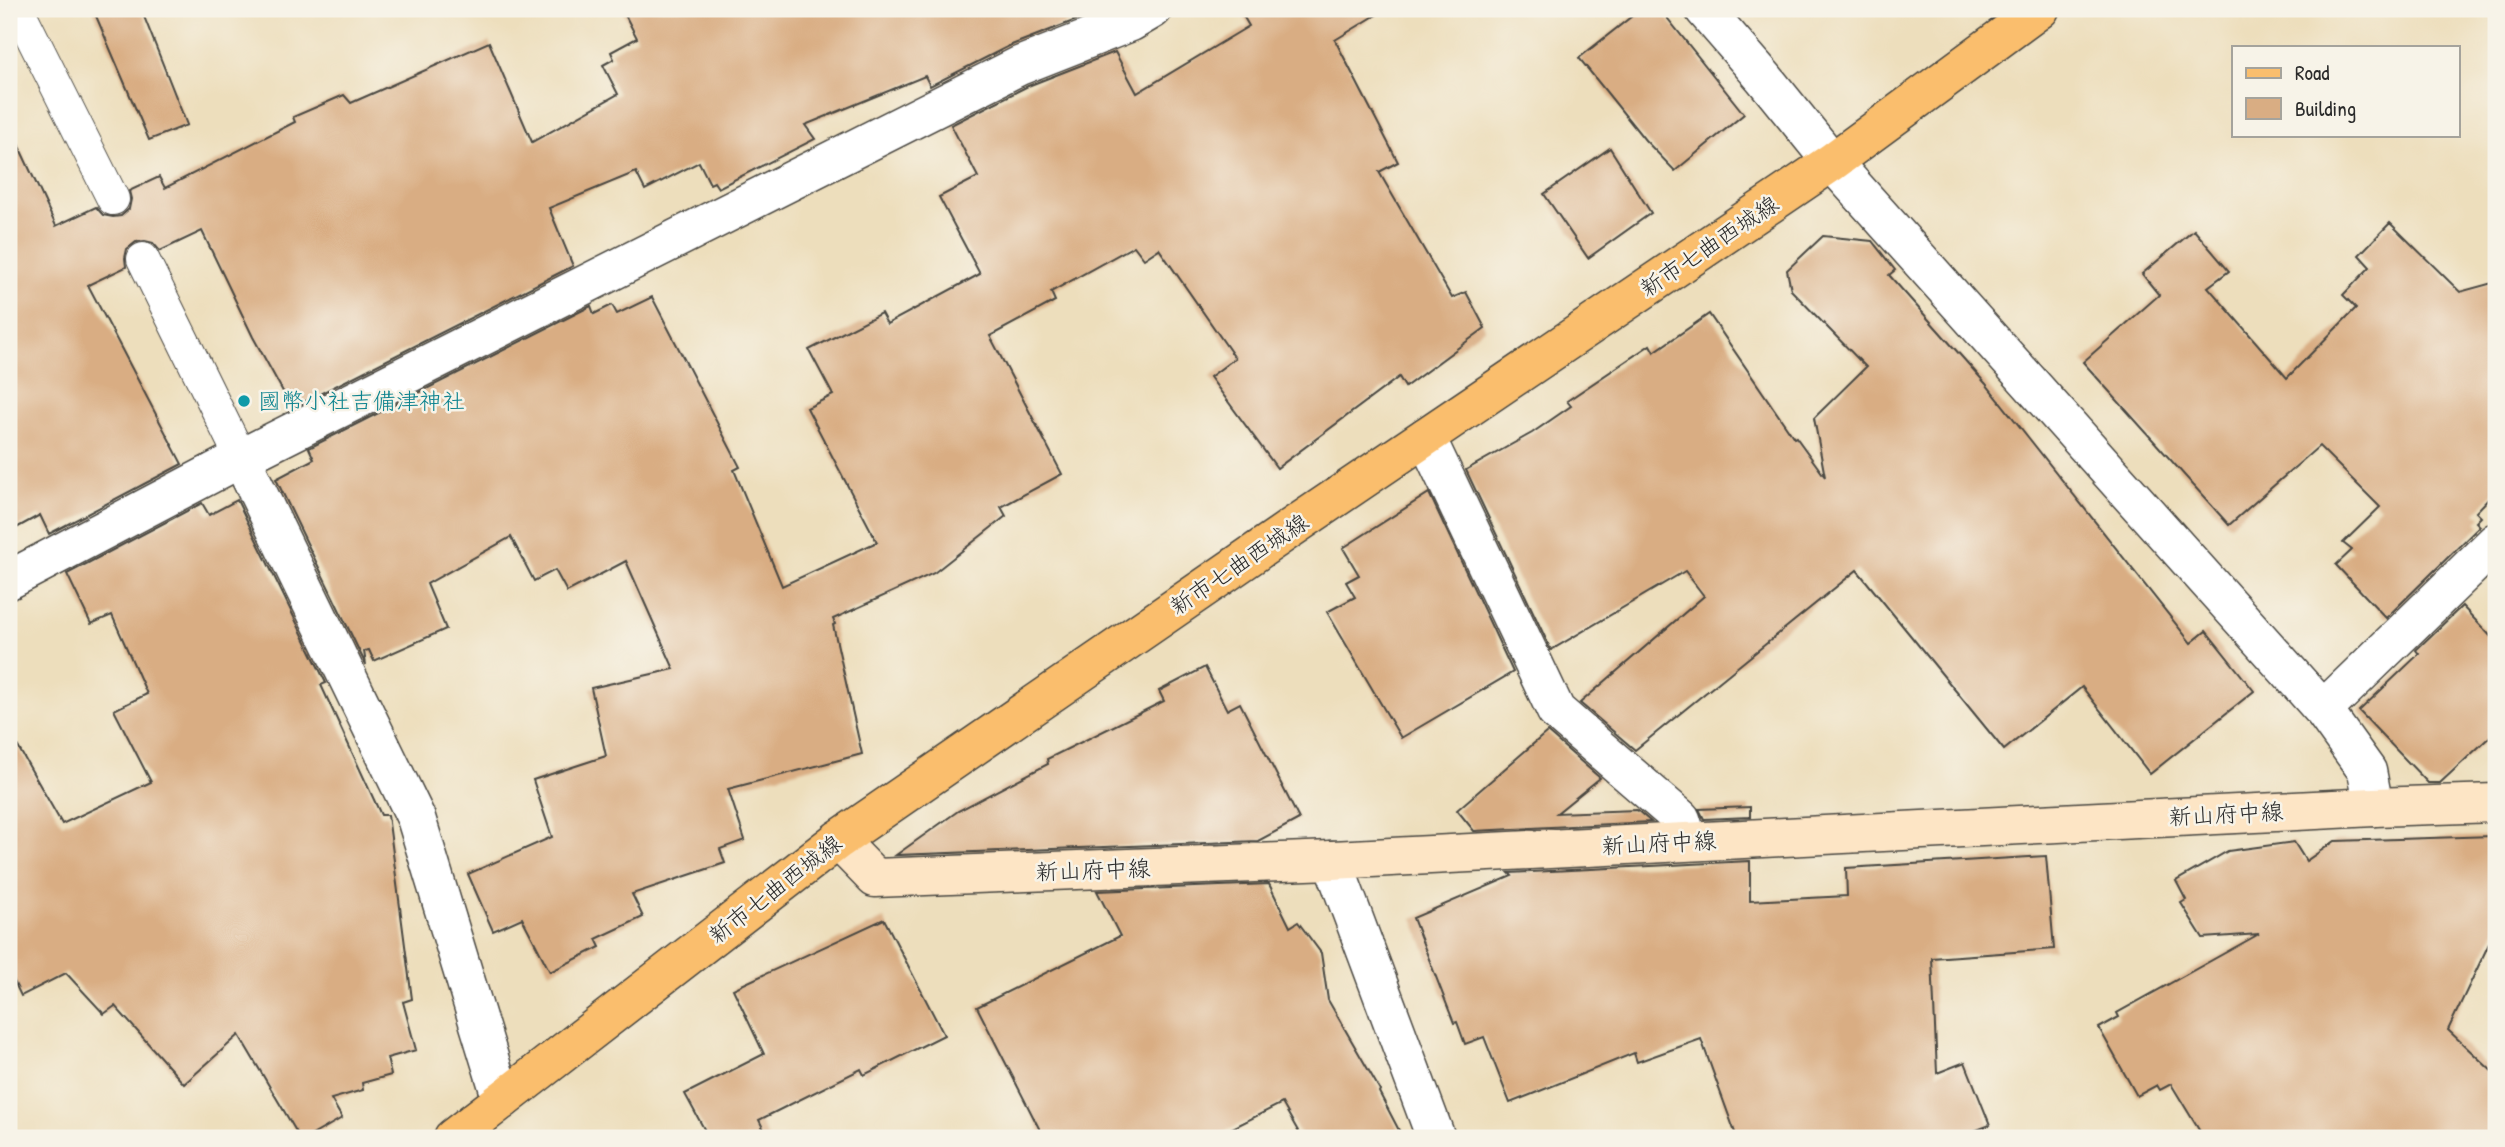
<svg xmlns="http://www.w3.org/2000/svg" width="2505" height="1147" viewBox="0 0 2505 1147" font-family="'Patrick Hand','Klee One',sans-serif">
<style>
.building{fill:#d9ad83}
.lines{fill:none;stroke-linecap:round;stroke-linejoin:round}
.lane-casing{stroke:#484641;stroke-width:34}
.street-casing{stroke:#484641;stroke-width:41}
.secondary-casing{stroke:#484641;stroke-width:41}
.primary-casing{stroke:#484641;stroke-width:41}
.lane{stroke:#fff;stroke-width:32}
.street{stroke:#fff;stroke-width:38}
.secondary{stroke:#fde5c5;stroke-width:38}
.primary{stroke:#fabe6d;stroke-width:38}
.culture-dot{fill:#0f9aa8;stroke:#f7f3e8;stroke-width:2.5}
.labels{text-anchor:middle;stroke-width:5;stroke-linejoin:round;paint-order:stroke}
.street-label{font-size:23px;fill:#2b2b2b;stroke:#f7f3e8}
.culture-label{font-size:23px;fill:#0d838f;stroke:#f7f3e8;text-anchor:start}
</style>
<rect width="100%" height="100%" fill="#f7f3e8"/>
<filter id="ink" filterUnits="userSpaceOnUse"><feTurbulence type="fractalNoise" baseFrequency=".0143" numOctaves="2"/><feDisplacementMap in="SourceGraphic" scale="14" xChannelSelector="R" yChannelSelector="G"/><feConvolveMatrix kernelMatrix="1 2 1 2 8 2 1 2 1" color-interpolation-filters="sRGB"/></filter>
<filter id="wash" filterUnits="userSpaceOnUse"><feTurbulence type="fractalNoise" baseFrequency=".00686" numOctaves="4" result="noise"/><feDisplacementMap in="SourceGraphic" scale="28" xChannelSelector="R" yChannelSelector="G"/><feGaussianBlur stdDeviation="1.57" result="paint"/><feColorMatrix in="noise" values="0 0 0 0 0 0 0 0 0 0 0 0 0 0 0 0 0 1.4 0 .05"/><feComposite in="paint" operator="in"/></filter>
<g filter="url(#wash)">
<rect width="100%" height="100%" fill="#eddebc"/>
<g id="blocks">
<g class="building">
<path d="M93 9H141L187 125 149 140Z"/>
<path d="M622 9H1091L1094 13 1009 46 930 86 925 76 805 125 815 139 718 188 714 182 710 184 699 162 645 190 636 172 549 208 573 266 292 408 253 337 202 231 160 251 153 243 145 241 136 242 127 249 125 258 126 267 88 285 182 464 49 534 40 515 9 532V125L56 226 96 207 103 215 113 217 121 216 129 209 131 199 129 191 159 177 165 188 295 122 293 117 344 95 351 103 489 42 532 142 618 94 603 65 614 59 611 52 637 38Z"/>
<path d="M1239 9H1386L1335 40 1398 162 1379 172 1452 298 1466 292 1485 328 1405 387 1399 377 1277 468 1210 377 1235 358 1159 249 1144 259 1134 246 1051 292 1055 301 990 336 1062 474 1001 507 1006 516 934 573 833 619 835 624 833 625 862 754 728 789 745 840 720 849 725 863 632 894 643 917 596 939 600 947 550 972 522 918 493 931 468 874 552 837 533 780 606 756 591 688 674 669 626 561 567 592 555 570 534 581 511 537 427 584 446 629 374 661 369 650 364 651 366 665 276 479 314 459 309 448 591 306 594 314 612 305 617 314 652 297 740 467 734 470 782 586 877 542 807 408 833 395 809 350 881 313 887 324 980 274 939 197 978 177 951 125 1028 86 1115 52 1137 93 1249 26Z"/>
<path d="M1641 9H1660L1744 114 1675 171 1645 140 1579 58Z"/>
<path d="M1610 148 1651 213 1588 258 1544 194Z"/>
<path d="M2390 223 2460 292 2496 282V491L2476 512 2481 517 2476 522 2480 526 2386 618 2336 565 2352 550 2343 543 2380 507 2319 446 2229 525 2083 362 2159 295 2142 274 2194 230 2229 271 2208 287 2287 378 2356 308 2343 295 2370 267 2359 255Z"/>
<path d="M1823 236 1872 241 1895 270 1889 275 1986 384 2191 643 2206 631 2254 691 2150 774 2082 687 2004 750 1857 570 1635 750 1580 703 1704 596 1685 571 1551 650 1466 470 1532 433 1571 406 1567 401 1650 345 1654 352 1709 314 1794 438 1796 437 1825 477 1814 418 1866 367 1791 290 1787 270Z"/>
<path d="M1429 493 1513 672 1401 738 1327 612 1355 597 1346 582 1359 575 1343 548Z"/>
<path d="M237 500 326 683 321 685 381 815H388L412 999 403 1002 416 1050 387 1058 391 1075 362 1083 363 1090 331 1099 342 1118 307 1138H300L239 1035 184 1084 115 1006 104 1014 66 973 21 996 9 971V731L62 824 151 782 114 710 147 694 112 615 91 624 67 574 202 503 209 515Z"/>
<path d="M2462 606 2496 642V731L2440 783H2428L2359 711 2419 654 2416 650Z"/>
<path d="M1205 667 1227 710 1240 703 1299 819 1258 841 896 855 958 811 1048 764 1047 759 1164 701 1159 691Z"/>
<path d="M1547 732 1600 778 1557 813 1637 810 1651 822 1474 831 1457 810Z"/>
<path d="M1750 807V817L1704 819 1699 809Z"/>
<path d="M2493 836 2496 929 2448 1030 2496 1075V1138H2204L2171 1084 2160 1090 2157 1085 2137 1096 2099 1028 2119 1017 2117 1013 2259 934 2203 938 2181 903 2186 900 2176 881 2228 851 2294 842 2306 861 2335 841Z"/>
<path d="M2046 856 2054 949 1932 958 1937 1073 1965 1062 1990 1125 1956 1138H1737L1701 1039 1637 1062 1634 1053 1510 1103 1484 1037 1465 1044 1457 1022 1454 1023 1413 918 1512 876 1509 873 1750 861V901L1847 896 1846 868Z"/>
<path d="M1269 884 1290 927 1298 922 1321 953 1328 1000 1380 1090 1379 1092 1403 1138H1302L1282 1103 1213 1138H1044L977 1007 1120 936 1097 891Z"/>
<path d="M884 919 944 1035 864 1075 861 1069 759 1120 768 1138H709L685 1094 764 1054 733 989Z"/>
</g>
</g>
</g>
<g filter="url(#ink)">
<use href="#blocks" fill-opacity="0" stroke="#484641" stroke-width="2"/>
<g class="lines">
<g class="lane-casing">
<g id="lane">
<path d="M18 9 113 199"/>
<path d="M143 259 241 458"/>
</g>
</g>
<g class="street-casing">
<g id="street">
<path d="M1704 9 1764 78 1832 162 2323 710 2367 771 2374 807"/>
<path d="M1426 437 1556 711 1681 819 1688 841"/>
<path d="M241 458 416 818 502 1100"/>
<path d="M9 580 241 458 1019 66 1131 22 1153 9"/>
<path d="M2323 710 2496 542"/>
<path d="M1332 860 1436 1138"/>
</g>
</g>
<g class="secondary-casing">
<path id="secondary" d="M838 840 875 878 1332 860 2374 807 2496 803"/>
</g>
<g class="primary-casing">
<path id="primary" d="M453 1138 838 840 1291 528 1832 162 2040 9"/>
</g>
<use href="#lane" class="lane"/>
<use href="#street" class="street"/>
<use href="#secondary" class="secondary"/>
<use href="#primary" class="primary"/>
</g>
</g>
<circle class="culture-dot" cx="244" cy="401" r="7"/>
<g class="labels">
<g class="street-label">
<text transform="translate(1709 246) rotate(-34)" y="8">新市七曲西城線</text>
<text transform="translate(1239 564) rotate(-34)" y="8">新市七曲西城線</text>
<text transform="translate(2226 814) rotate(-3)" y="8">新山府中線</text>
<text transform="translate(1659 843) rotate(-3)" y="8">新山府中線</text>
<text transform="translate(1093 870) rotate(-2)" y="8">新山府中線</text>
<text transform="translate(775 889) rotate(-38)" y="8">新市七曲西城線</text>
</g>
<g class="culture-label">
<text x="258" y="409">國幣小社吉備津神社</text>
</g>
</g>
<rect width="2505" height="1147" fill="none" stroke="#f7f3e8" stroke-width="35"/>
<rect x="2232" y="46" width="228" height="91" fill="#f7f3e8" stroke="#a5a39c" stroke-width="2"/>
<rect x="2246" y="68" width="35" height="10" fill="#fabe6d" stroke="#a5a39c" stroke-width="2"/>
<text x="2295" y="80" font-size="21" fill="#2b2b2b">Road</text>
<rect x="2246" y="98" width="35" height="21" fill="#d9ad83" stroke="#a5a39c" stroke-width="2"/>
<text x="2295" y="116" font-size="21" fill="#2b2b2b">Building</text>
</svg>
